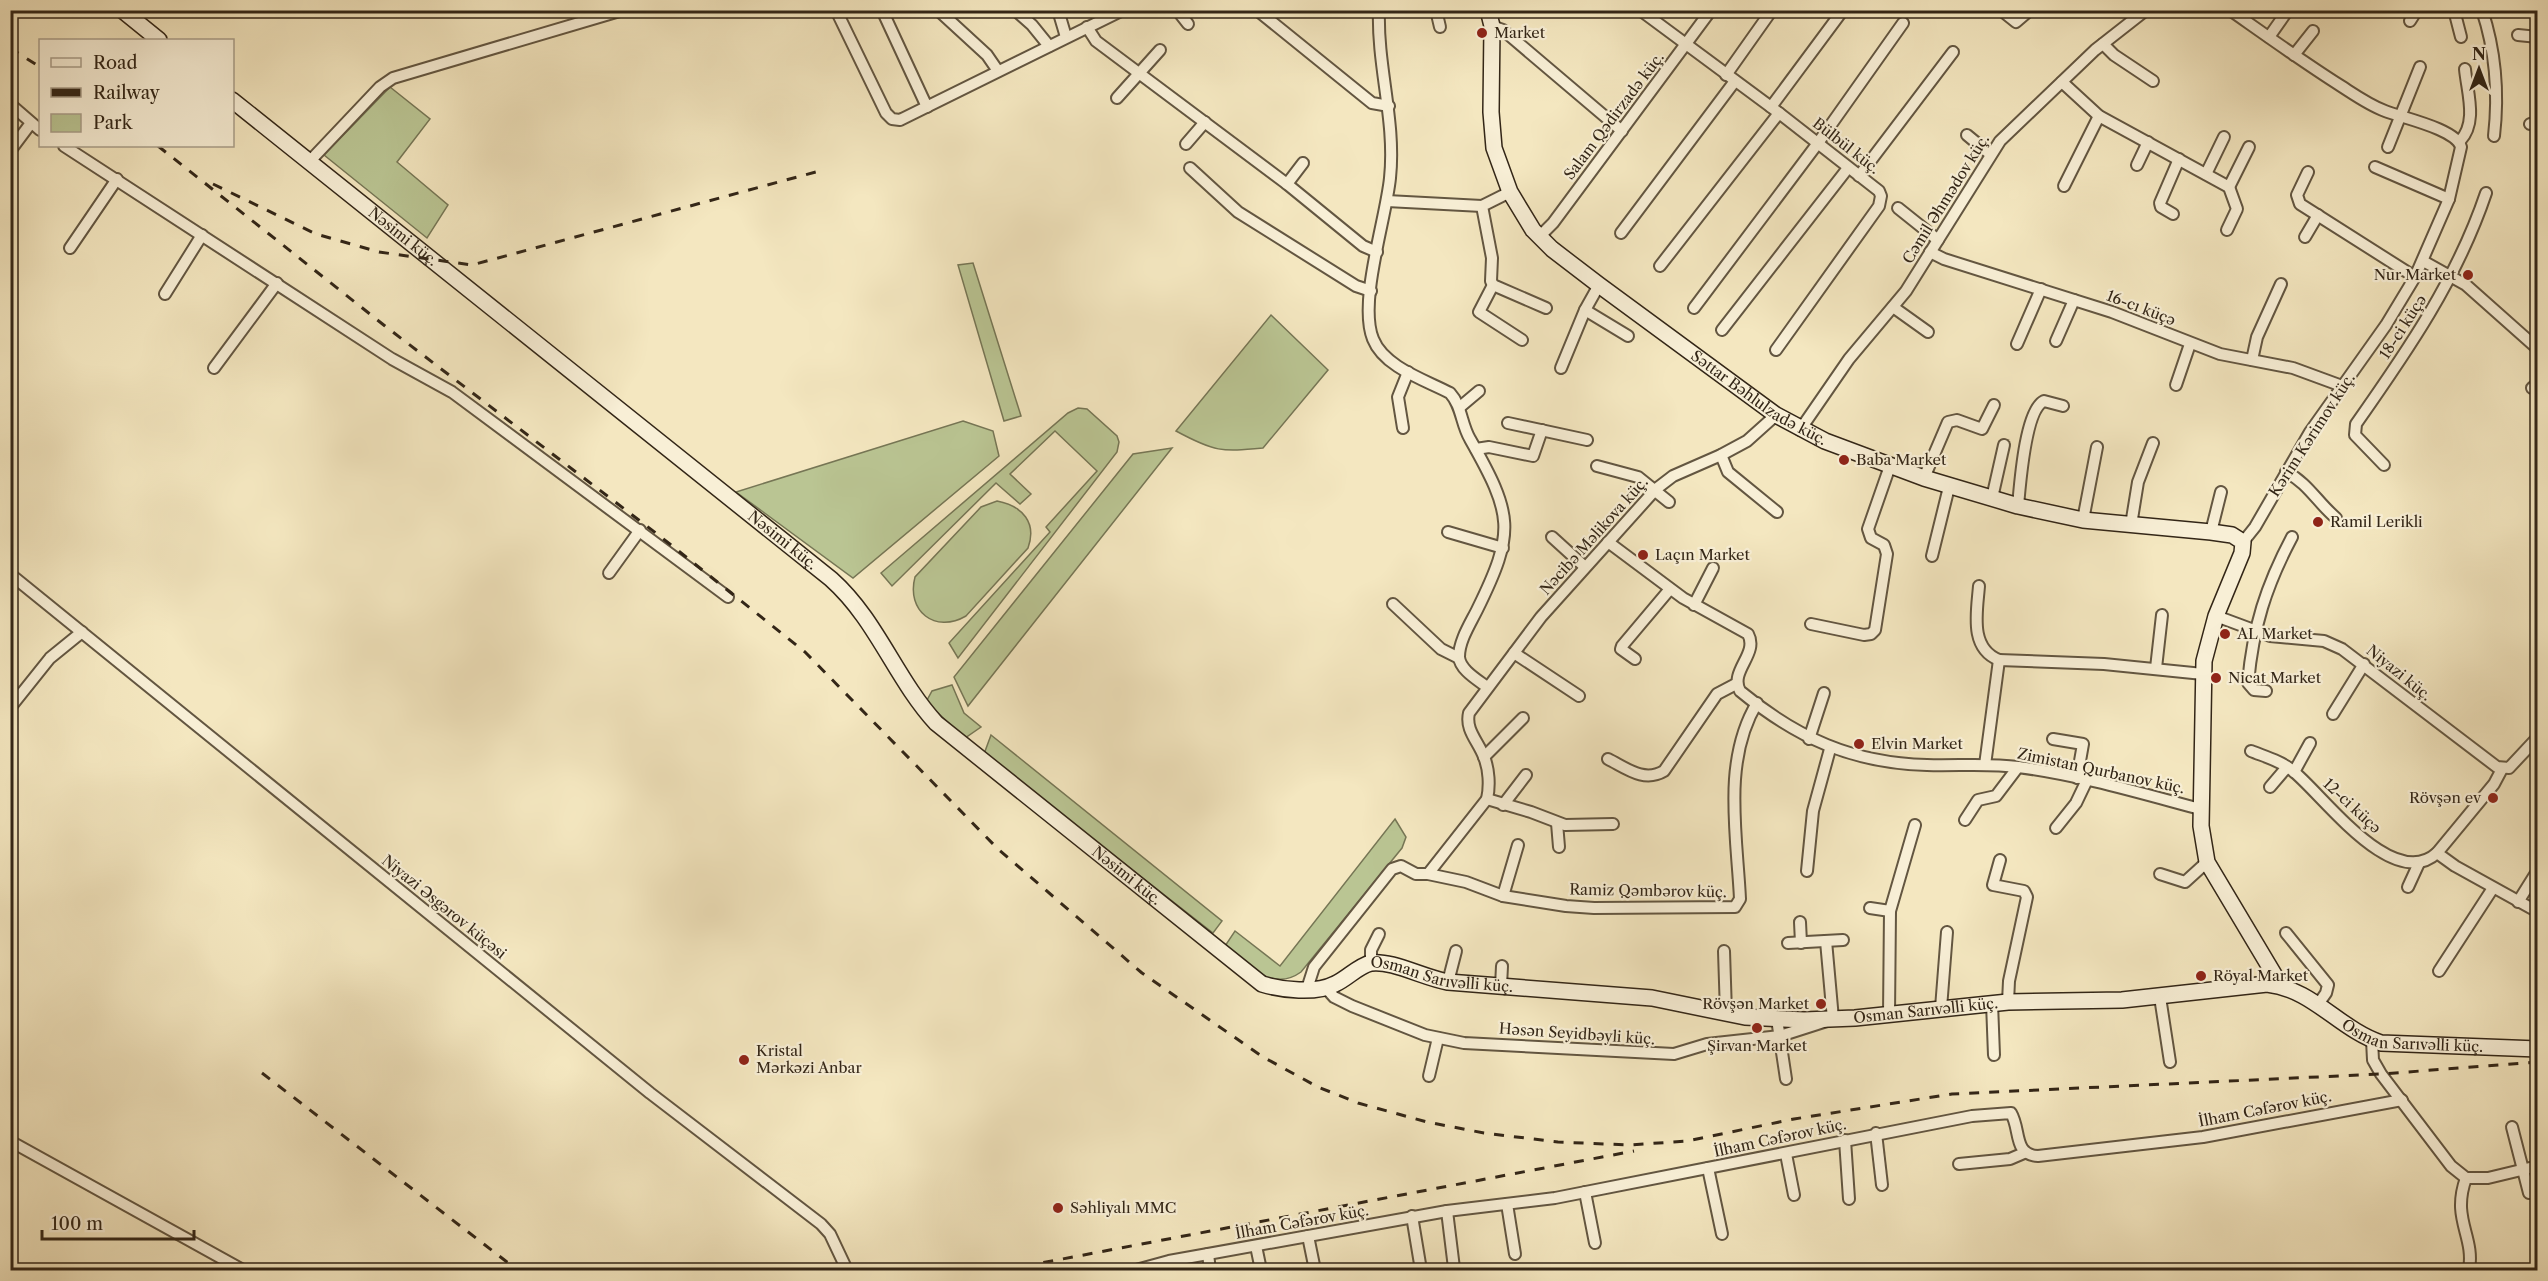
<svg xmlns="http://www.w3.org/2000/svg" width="2548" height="1281" viewBox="0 0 2548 1281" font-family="'Libre Caslon Text',serif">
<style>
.green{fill:#bac593;stroke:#767655;stroke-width:1.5}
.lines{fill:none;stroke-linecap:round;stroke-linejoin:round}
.street-casing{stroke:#635641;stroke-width:14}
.secondary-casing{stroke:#332617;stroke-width:18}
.street{stroke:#f8efd6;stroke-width:10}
.secondary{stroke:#f8efd6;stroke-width:15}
.rail{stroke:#332617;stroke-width:3;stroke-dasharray:10 10;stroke-linecap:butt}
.poi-dot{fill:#8f2418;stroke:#f8efd6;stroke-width:2}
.labels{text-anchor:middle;stroke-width:4.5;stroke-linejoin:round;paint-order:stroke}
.poi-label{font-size:15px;fill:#332617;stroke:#f8efd6;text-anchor:start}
.street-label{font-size:15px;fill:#332617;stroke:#f8efd6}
</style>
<rect width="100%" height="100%" fill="#f4e7c0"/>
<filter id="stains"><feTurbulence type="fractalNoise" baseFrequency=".00333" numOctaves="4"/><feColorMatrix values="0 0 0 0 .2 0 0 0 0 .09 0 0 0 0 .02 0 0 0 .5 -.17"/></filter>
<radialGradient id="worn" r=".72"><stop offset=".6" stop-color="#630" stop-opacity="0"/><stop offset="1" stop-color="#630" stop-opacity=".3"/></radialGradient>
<g class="green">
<path d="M390 87 430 119 397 162 448 205 427 238 324 155Z"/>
<path d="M973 263 1021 416 1004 421 958 265Z"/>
<path d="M1271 315 1328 370 1263 448C1221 452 1215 452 1176 431Z"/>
<path d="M1078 408 1087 409 1117 436 1119 442 1117 452 958 658 949 643 1050 532 1046 527 1097 471 1055 431 1010 474 1031 494 1020 504 996 483 892 586 881 573 1068 413Z"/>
<path d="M963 421 993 431 999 456 853 578 736 492Z"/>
<path d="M1172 448 968 706 954 677 1133 454Z"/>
<path d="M997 501C1023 506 1037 523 1028 548L966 616C935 634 906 611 915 577L981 507Z"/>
<path d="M952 685 964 713 981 727 965 738 926 702 932 691Z"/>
<path d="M991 735 1222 921 1213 933 984 754Z"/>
<path d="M1395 819 1406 837 1402 848 1301 972C1272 993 1247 964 1225 946L1235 931 1280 966Z"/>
</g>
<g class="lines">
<g class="street-casing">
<g id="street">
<path d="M836 10 886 113 892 119 900 120 1123 10"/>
<path d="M882 10 927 107"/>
<path d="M938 10 987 55 998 71"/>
<path d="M1015 10 1032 25 1049 46"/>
<path d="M1058 10 1066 37"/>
<path d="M1177 10 1188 24"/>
<path d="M1257 10 1372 103 1389 106"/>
<path d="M1379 10C1377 67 1396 121 1390 178 1386 219 1358 302 1373 339 1384 367 1425 380 1450 393 1462 406 1461 424 1470 439 1513 515 1516 531 1477 610 1470 624 1459 641 1459 657 1460 670 1478 680 1487 687"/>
<path d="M1436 10 1440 27"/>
<path d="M1640 10 1779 113 1879 191 1881 196 1879 206 1776 350"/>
<path d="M2001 10 2016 22 2030 10"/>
<path d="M2230 10C2267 36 2303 62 2341 86 2355 95 2369 105 2385 111 2403 118 2456 129 2461 147L2449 199 2415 277 2386 325 2310 432 2255 527 2243 542"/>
<path d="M2454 10 2461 37"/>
<path d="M2482 10C2496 52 2499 92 2494 136"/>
<path d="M2410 21 2417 10"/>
<path d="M1492 26 1503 30 1622 131"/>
<path d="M1087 27 1096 41 1287 184 1363 246 1377 252"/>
<path d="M2518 35 2538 37"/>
<path d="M2269 37 2288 10"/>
<path d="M2103 44 2114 55 2153 81"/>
<path d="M2294 55 2313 31"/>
<path d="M1726 75 1772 10"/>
<path d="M2062 82 2099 116 2229 187 2237 209 2227 230"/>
<path d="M1117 98 1160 50"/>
<path d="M10 104 40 130"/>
<path d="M1771 107 1843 10"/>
<path d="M2530 124 2538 122"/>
<path d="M1967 135 1990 154"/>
<path d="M2460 141C2478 122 2467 92 2465 69"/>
<path d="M1186 144 1205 122"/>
<path d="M64 146 392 359 452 392 728 597"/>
<path d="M2388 147 2420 67"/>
<path d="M10 151 31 123"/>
<path d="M309 162 380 87 393 78 623 10"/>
<path d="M2137 165 2148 142"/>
<path d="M2375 167 2449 199"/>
<path d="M1190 168 1238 212 1356 286 1371 291"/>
<path d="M2308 172 2297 195 2300 204 2415 277"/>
<path d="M2206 174 2224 137"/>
<path d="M1859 176 1953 52"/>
<path d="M1287 184 1303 163"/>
<path d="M2064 186 2099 116"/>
<path d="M2229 187 2249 147"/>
<path d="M1510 192 1482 206 1492 258 1491 281 1493 285 1546 308"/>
<path d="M1387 201 1482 206"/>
<path d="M1898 208 1938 240"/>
<path d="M2173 214 2161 207 2160 203 2179 159"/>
<path d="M1621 233 1735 81"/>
<path d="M1539 237 1553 223 1711 10"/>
<path d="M2305 237 2318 215"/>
<path d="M70 248 117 179"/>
<path d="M1930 252 1944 259 2112 312 2220 354 2293 368 2342 386"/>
<path d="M2423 261 2466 285 2538 349"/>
<path d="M1660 266 1779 113"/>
<path d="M1493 285 1479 312 1522 340"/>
<path d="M165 294 202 235"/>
<path d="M1893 307 1928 332"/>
<path d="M1694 308 1818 143 1903 23"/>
<path d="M1585 310 1628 336"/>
<path d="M1722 330 1848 168"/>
<path d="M2056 341 2074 300"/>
<path d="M2017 344 2041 289"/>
<path d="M2252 360 2257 337 2281 284"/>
<path d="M214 368 277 283"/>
<path d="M1561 368 1585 310 1599 285"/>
<path d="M2176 385 2190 344"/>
<path d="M2532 388 2538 383"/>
<path d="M1460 407 1479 391"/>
<path d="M1508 423 1587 440"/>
<path d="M1403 428 1398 397 1408 372"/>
<path d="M1800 430 1849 359 1906 291 2000 141 2095 50 2146 10"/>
<path d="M1476 449 1489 447 1533 456 1542 430"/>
<path d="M1721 455 1728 472 1777 512"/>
<path d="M2384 465 2355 435 2356 424C2408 350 2457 279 2486 193"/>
<path d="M1597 466 1638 477 1669 502"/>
<path d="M2286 472C2308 483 2317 502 2336 518"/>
<path d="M1924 478 1948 422 1957 420 1982 429 1994 405"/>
<path d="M1992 498 2004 445"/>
<path d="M2018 506C2020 485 2025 410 2044 401L2063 406"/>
<path d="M2083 520 2097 447"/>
<path d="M2131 525 2138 482 2153 443"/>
<path d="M1448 532 1503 548"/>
<path d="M2211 532 2221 492"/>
<path d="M1552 537 1585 567"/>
<path d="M1608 542 1683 598 1748 634C1759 654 1729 671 1740 691 1797 738 1852 763 1927 765 1957 766 1988 763 2018 767 2080 775 2140 793 2200 809"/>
<path d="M1932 556 1949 487"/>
<path d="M609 573 640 530"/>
<path d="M10 574 650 1093 821 1224 830 1234 847 1270"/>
<path d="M1979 586C1977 612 1969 648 1999 660"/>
<path d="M1393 604 1441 649 1459 658"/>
<path d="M1694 605 1713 568"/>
<path d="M2216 616 2270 636 2324 641 2342 649 2497 767 2509 768 2538 737"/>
<path d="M1811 624 1864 635 1871 634 1875 630 1887 554 1884 545 1871 538 1868 529 1890 466"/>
<path d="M1514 653 1579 696"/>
<path d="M1635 659 1621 649 1622 646 1670 589"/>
<path d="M2156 668 2162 615"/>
<path d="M2266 691 2254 690 2248 683C2253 627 2266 586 2292 537"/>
<path d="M10 708 50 658 82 632"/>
<path d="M2333 714 2364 664"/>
<path d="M1809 739 1824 693"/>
<path d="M2053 739 2083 744 2077 778"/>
<path d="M2251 751C2266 757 2281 761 2293 771 2323 795 2393 893 2437 853"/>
<path d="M1484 757 1523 718"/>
<path d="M1608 759C1626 768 1644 783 1664 771L1717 694 1736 684"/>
<path d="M1985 765 1999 660 2104 664 2203 674"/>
<path d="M2502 769 2494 784 2437 853 2455 866 2538 912"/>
<path d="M2294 772 2310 743"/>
<path d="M2270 787 2287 767"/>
<path d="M1487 799 1531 812 1565 825 1613 824"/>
<path d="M1503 805 1526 775"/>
<path d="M1965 820 1978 800 1996 796 2018 767"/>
<path d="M1557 823 1559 847"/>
<path d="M2056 828 2076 803 2087 780"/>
<path d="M2000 860 1993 885 2024 891 2027 897 2009 981 2008 1002"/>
<path d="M1807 871 1813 811 1830 749"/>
<path d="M1428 874 1466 882 1503 896 1566 906 1594 908 1735 907 1740 899C1737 835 1722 761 1757 703"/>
<path d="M2160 874 2185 882 2207 862"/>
<path d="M2408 887 2419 863"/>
<path d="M1503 896 1518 845"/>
<path d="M2518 902 2538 870"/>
<path d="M1870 908 1890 911"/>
<path d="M1800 922 1801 943"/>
<path d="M2286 933 2328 985 2326 993 2319 1003"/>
<path d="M1788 943 1843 940"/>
<path d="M1724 951 1726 1013"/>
<path d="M1371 963V950L1379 934"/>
<path d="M2439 971 2493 888"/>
<path d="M1448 982 1456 951"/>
<path d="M1501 986 1502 966"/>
<path d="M1326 988 1334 997 1352 1006 1425 1035 1464 1043 1674 1054 1707 1044 1780 1036 1833 1019 1826 941"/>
<path d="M1307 989 1314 967 1392 869 1401 866 1416 874H1428L1487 799C1490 786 1489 769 1484 757 1478 741 1465 730 1469 713L1541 617 1656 489 1673 476 1721 455 1747 441 1776 415"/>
<path d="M2160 997 2170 1062"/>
<path d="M1992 1003 1994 1055"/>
<path d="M1941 1008 1947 932"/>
<path d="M1889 1014 1890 911 1915 825"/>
<path d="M1777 1019 1786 1079"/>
<path d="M2372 1040 2373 1060 2381 1074 2451 1166 2466 1178"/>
<path d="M1429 1076 1438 1038"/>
<path d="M2512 1127 2529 1193"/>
<path d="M1876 1133 1882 1185"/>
<path d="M1845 1140 1849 1199"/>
<path d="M10 1141 243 1270"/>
<path d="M1786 1154 1794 1195"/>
<path d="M1959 1164 2010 1159 2024 1153"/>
<path d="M1708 1168 1722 1234"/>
<path d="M2466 1178C2451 1220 2475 1235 2469 1270"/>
<path d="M2466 1178H2488L2538 1166"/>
<path d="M1585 1192 1595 1243"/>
<path d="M1507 1204 1515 1254"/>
<path d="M1447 1211 1454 1268"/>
<path d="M1412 1216 1421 1270"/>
<path d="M1308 1236 1315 1270"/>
<path d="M1256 1246 1261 1270"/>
<path d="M1208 1254 1210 1270"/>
<path d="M1136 1270 1169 1261 1447 1211 1555 1198 1972 1116 2011 1113C2021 1130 2013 1155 2038 1156L2203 1137 2402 1100"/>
</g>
</g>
<g class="secondary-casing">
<g id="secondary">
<path d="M122 10 159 40"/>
<path id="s1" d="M1488 10 1492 26 1491 112 1494 148 1510 192 1533 230 1552 249 1599 285 1776 415 1825 441 1924 478 2018 506 2083 520 2211 532 2232 535 2243 542 2242 553 2216 616 2204 661 2201 826 2207 862 2281 986"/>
<path id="s2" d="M232 100 831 579C877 620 895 678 936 723L1262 984C1282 990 1316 994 1335 984 1348 978 1358 966 1371 963 1392 960 1424 978 1448 982L1652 998 1745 1017 1804 1020 1855 1018 2008 1002 2122 1000 2267 984C2313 989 2339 1029 2381 1043L2538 1049"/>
</g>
</g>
<use href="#street" class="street"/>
<use href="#secondary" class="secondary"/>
<g class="rail">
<path d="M10 48 40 67"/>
<path d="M158 146 385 326 661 537 805 652 998 849 1142 973 1263 1057 1318 1087 1358 1103 1427 1122 1484 1133 1558 1142 1630 1145 1687 1141 1794 1119 1952 1094 2381 1074 2538 1062"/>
<path d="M213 184 316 234 379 252 472 265 823 170"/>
<path d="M262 1073 507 1262 522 1270"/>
<path d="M1004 1270 1634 1151"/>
<path d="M2528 1270 2538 1267"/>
</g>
</g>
<g class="poi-dot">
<circle cx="1482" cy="33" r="6"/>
<circle cx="2468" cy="275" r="6"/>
<circle cx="1844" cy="460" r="6"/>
<circle cx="2318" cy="522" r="6"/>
<circle cx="1643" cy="555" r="6"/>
<circle cx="2225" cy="634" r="6"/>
<circle cx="2216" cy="678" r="6"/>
<circle cx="1859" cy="744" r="6"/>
<circle cx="2493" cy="798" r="6"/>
<circle cx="2201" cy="976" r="6"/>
<circle cx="1821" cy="1004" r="6"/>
<circle cx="1757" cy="1028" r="6"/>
<circle cx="744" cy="1060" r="6"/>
<circle cx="1058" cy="1208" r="6"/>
</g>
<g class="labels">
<g class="poi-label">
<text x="1494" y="38">Market</text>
<text x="2456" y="280" text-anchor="end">Nur Market</text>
<text x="1856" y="465">Baba Market</text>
<text x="2330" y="527">Ramil Lerikli</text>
<text x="1655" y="560">Laçın Market</text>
<text x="2237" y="639">AL Market</text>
<text x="2228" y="683">Nicat Market</text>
<text x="1871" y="749">Elvin Market</text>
<text x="2481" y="803" text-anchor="end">Rövşən ev</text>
<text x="2213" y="981">Röyal Market</text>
<text x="1809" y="1009" text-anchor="end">Rövşən Market</text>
<text x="1757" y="1051" text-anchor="middle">Şirvan Market</text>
<text x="756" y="1056">Kristal<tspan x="756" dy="17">Mərkəzi Anbar</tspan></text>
<text x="1070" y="1213">Səhliyalı MMC</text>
</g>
<g class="street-label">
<text transform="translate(1614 116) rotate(-53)" y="5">Salam Qədirzadə küç.</text>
<text transform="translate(1846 146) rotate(38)" y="5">Bülbül küç.</text>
<text transform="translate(1946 199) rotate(-58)" y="5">Cəmil Əhmədov küç.</text>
<text dy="5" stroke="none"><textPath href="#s2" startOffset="219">Nəsimi küç.</textPath></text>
<text transform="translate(2141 308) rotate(21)" y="5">16-cı küçə</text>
<text transform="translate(2403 327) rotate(-57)" y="5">18-ci küçə</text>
<text dy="5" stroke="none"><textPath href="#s1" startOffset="512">Səttar Bəhlulzadə küç.</textPath></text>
<text transform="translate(2312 435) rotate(-57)" y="5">Kərim Kərimov küç.</text>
<text transform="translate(1594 536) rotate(-48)" y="5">Nəcibə Məlikova küç.</text>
<text dy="5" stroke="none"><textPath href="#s2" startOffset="705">Nəsimi küç.</textPath></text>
<text transform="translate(2399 673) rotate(39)" y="5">Niyazi küç.</text>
<text transform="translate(2101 771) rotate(12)" y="5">Zimistan Qurbanov küç.</text>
<text transform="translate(2352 806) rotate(43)" y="5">12-ci küçə</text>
<text dy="5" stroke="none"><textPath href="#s2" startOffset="1190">Nəsimi küç.</textPath></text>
<text transform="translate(1648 891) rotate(1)" y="5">Ramiz Qəmbərov küç.</text>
<text transform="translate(444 907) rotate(39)" y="5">Niyazi Əsgərov küçəsi</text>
<text dy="5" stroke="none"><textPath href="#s2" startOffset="1552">Osman Sarıvəlli küç.</textPath></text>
<text dy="5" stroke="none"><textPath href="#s2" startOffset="2040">Osman Sarıvəlli küç.</textPath></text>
<text dy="5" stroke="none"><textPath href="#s2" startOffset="2542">Osman Sarıvəlli küç.</textPath></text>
<text transform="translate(1577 1034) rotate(4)" y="5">Həsən Seyidbəyli küç.</text>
<text transform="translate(2265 1109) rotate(-11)" y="5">İlham Cəfərov küç.</text>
<text transform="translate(1780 1138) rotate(-12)" y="5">İlham Cəfərov küç.</text>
<text transform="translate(1302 1222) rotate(-10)" y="5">İlham Cəfərov küç.</text>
</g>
</g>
<rect width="2548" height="1281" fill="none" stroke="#f4e7c0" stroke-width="36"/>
<rect x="12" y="12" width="2524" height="1257" fill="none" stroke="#332617" stroke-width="3"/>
<rect x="18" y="18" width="2512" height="1245" fill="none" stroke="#332617" stroke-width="1.5"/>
<rect x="39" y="39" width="195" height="108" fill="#f8efd6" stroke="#a99f8a" stroke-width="1.5"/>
<rect x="51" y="58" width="30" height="9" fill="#f8efd6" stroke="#a99f8a" stroke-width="1.5"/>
<text x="93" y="69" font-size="18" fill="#332617">Road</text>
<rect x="51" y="88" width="30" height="9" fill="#332617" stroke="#a99f8a" stroke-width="1.5"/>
<text x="93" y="99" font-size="18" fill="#332617">Railway</text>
<rect x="51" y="114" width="30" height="18" fill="#bac593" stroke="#a99f8a" stroke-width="1.5"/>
<text x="93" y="129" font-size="18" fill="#332617">Park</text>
<g transform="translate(2479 69)" stroke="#f8efd6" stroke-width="4.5" paint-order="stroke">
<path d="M0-4.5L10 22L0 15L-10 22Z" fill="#332617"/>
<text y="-9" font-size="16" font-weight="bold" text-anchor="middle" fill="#332617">N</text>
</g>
<path d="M42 1230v9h152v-9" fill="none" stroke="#332617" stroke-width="3"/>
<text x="51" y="1230" font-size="18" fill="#332617" stroke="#f8efd6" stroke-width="4.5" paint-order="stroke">100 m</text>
<rect width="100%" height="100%" filter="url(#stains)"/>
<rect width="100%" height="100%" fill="url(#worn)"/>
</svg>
